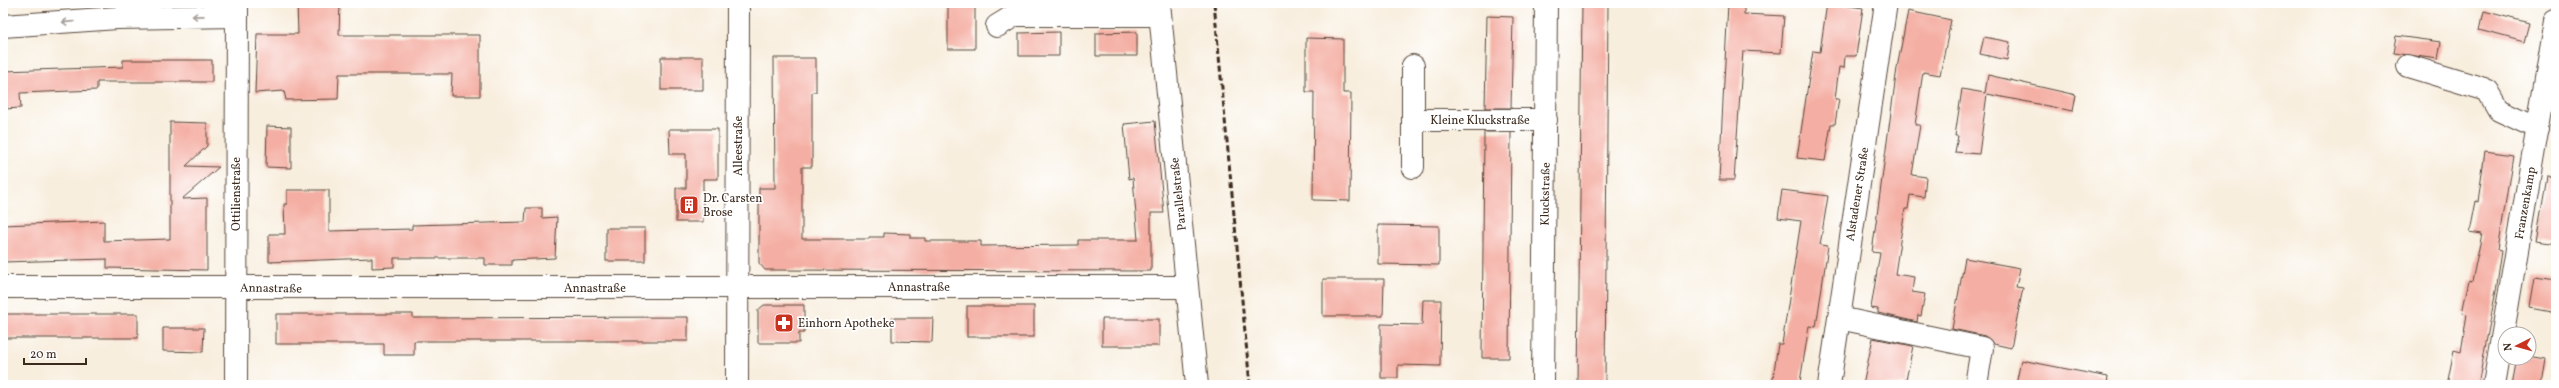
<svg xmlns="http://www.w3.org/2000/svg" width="2559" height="388" viewBox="0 0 2559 388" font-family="Vollkorn,serif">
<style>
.building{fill:#f4aea3}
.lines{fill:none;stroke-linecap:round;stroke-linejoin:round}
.minor-casing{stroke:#57473b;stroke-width:24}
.minor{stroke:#fff;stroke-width:22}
.rail{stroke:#3b2a1e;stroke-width:3;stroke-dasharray:6 3;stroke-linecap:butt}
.oneway{stroke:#a79f9a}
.labels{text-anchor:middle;stroke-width:3.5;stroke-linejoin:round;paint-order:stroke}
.street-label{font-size:12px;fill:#3b2a1e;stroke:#fff}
.poi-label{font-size:12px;fill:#3b2a1e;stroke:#fff;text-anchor:start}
</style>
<rect width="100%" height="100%" fill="#fff"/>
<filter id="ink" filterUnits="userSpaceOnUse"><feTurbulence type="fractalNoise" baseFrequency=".025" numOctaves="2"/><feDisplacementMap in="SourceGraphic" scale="8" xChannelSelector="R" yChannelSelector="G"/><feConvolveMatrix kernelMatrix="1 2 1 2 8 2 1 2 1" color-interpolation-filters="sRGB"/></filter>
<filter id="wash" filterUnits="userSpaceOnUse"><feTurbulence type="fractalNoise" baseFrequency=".012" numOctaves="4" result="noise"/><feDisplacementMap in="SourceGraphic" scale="16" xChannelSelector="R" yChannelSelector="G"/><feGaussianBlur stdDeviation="0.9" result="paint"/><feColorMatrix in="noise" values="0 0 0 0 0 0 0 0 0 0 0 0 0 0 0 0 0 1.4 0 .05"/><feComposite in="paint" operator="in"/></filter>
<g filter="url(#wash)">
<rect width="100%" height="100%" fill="#f8eede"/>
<g id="blocks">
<g class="building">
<path d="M297 3H340L339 35H480V96H451L452 74H339L338 99 286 100 284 91 255 93 257 34H298Z"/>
<rect x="948" y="3" width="27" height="46"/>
<path d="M1582 3H1608L1605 385H1578Z"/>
<path d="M1728 3H1744V14L1784 16 1781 53 1743 51 1734 180H1719Z"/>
<path d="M1827 3 1863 8 1856 56H1845L1844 68 1839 67 1835 99H1839L1835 124H1831L1825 161 1797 158 1813 51 1820 52Z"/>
<path d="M1908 11 1951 20 1940 75 1923 72 1915 125H1920L1912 175 1926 177 1924 197 1910 195 1908 209H1905L1895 274 1914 277 1912 292 1925 294 1921 316 1918 315 1917 322 1878 313V309L1871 308 1880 253 1872 252 1897 68Z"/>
<path d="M2484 11 2529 23 2524 42 2480 30Z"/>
<path d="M1487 16 1513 17 1511 108H1485Z"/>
<path d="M1059 32V56H1019V33Z"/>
<path d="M1137 32V56H1096V33Z"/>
<path d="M2396 36 2441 42 2438 59 2393 53Z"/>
<path d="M1984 37 2010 42 2007 60 1980 54Z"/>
<path d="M1306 38 1343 39V93H1351L1350 201 1313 200 1314 92H1306Z"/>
<rect x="661" y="57" width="42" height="33"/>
<path d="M774 58H816V92H812V167H802V239H869V237H884V233L910 234V238H925V241H981V246L1078 245V240H1138L1133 178 1129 179 1124 124 1155 121 1164 213H1151V271L765 270 759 263V188H775Z"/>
<path d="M123 60H212V82H97V90L20 93 21 108 4 109 3 71 123 67Z"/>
<path d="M1988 75 2076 95 2073 111 1987 94 1979 154 1955 152 1958 136H1955L1962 89 1985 93Z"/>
<path d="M170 122 207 123V146L186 166 219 167 182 199 207 198V270L107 268V259L3 262V225L104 221V241L170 239Z"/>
<path d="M267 126 291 127V168L266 167Z"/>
<path d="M669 129H718V179H703V222H676V188H686V154H670Z"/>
<path d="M1484 132H1511L1509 358H1482Z"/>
<path d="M2485 151 2513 155 2498 250 2502 251 2497 285 2478 385H2447L2454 350 2461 352 2467 314 2462 313 2469 280 2472 281 2482 234 2470 232 2476 201 2478 202Z"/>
<path d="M2547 177 2556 178V244L2536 241Z"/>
<path d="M287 190H329V231L412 229V225L525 222 526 208H542V218L557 217 555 258 512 260V265H485V258H394V267L372 268V258L269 262V234H285L284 204H287Z"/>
<path d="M1782 190 1828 196 1820 245 1828 246 1816 327 1809 326 1800 382 1798 385H1772L1778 344H1782L1801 221 1778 218Z"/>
<path d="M1378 225 1439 226V265L1378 264Z"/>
<rect x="606" y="228" width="39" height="33"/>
<path d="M1965 258 2020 268 2016 287 2023 288 2011 348 1994 344 1985 336 1952 329Z"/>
<path d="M2535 278 2556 281V313L2530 308Z"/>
<path d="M1323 279H1384L1383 316H1323Z"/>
<path d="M1423 300H1441L1440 366 1398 365V378H1381V324L1422 325Z"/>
<path d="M764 305H804V333H799V343H758V310Z"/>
<rect x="967" y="306" width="67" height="31"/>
<rect x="3" y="314" width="135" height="24"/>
<path d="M276 314H413V318L688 317V341H414V355H384V344H276Z"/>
<path d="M892 318H933L932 342 892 341Z"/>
<rect x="1102" y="319" width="57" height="27"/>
<path d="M163 328H204L203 352 163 351Z"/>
<path d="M1873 338 1913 346 1905 385H1863Z"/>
<path d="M2529 356 2546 359 2542 385H2512L2517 358H2529Z"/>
<path d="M2021 360 2108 377 2107 385H2016Z"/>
</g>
</g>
</g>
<g filter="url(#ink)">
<use href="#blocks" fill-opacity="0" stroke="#57473b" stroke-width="1"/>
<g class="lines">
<g class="minor-casing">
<g id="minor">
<path d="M1159 3 1197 385"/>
<path d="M3 26 117 18 237 16"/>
<path d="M997 26 1015 15H1160"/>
<path d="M2408 66 2484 89 2488 91 2499 110 2538 128"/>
<path d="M1413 120H1546"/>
<path d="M1413 167V66"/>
<path d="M3 287H1187"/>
<path d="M1839 318 1982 348 1976 385"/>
<path d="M236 385 237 3"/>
<path d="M737 385 738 3"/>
<path d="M1543 385 1546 3"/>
<path d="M1829 385 1886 3"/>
<path d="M2494 385 2556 20"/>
</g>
</g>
<use href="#minor" class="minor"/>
<path class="rail" d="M1214 3 1250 385"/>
</g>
<defs><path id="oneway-shaft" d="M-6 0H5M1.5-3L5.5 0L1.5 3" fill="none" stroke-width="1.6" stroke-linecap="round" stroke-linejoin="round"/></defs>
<g class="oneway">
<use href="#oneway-shaft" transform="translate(198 16) rotate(179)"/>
<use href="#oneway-shaft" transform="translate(68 22) rotate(176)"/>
</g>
</g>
<defs>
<g id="building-square" transform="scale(1)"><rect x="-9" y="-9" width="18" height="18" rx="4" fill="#c8321e" stroke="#fff"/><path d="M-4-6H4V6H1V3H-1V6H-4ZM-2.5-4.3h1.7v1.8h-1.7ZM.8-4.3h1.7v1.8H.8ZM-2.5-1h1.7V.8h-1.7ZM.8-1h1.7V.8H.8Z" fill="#fff"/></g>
<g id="pharmacy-square" transform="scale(1)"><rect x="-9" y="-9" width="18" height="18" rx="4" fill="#c8321e" stroke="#fff"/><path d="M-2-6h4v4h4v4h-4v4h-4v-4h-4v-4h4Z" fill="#fff"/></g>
</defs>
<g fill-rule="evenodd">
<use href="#building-square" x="689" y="205"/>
<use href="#pharmacy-square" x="784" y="323"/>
</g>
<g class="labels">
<g class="street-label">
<text x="1480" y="124">Kleine Kluckstraße</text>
<text transform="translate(738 146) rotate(-90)" y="4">Alleestraße</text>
<text transform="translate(236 194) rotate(-90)" y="4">Ottilienstraße</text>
<text transform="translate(1178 194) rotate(-96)" y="4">Parallelstraße</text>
<text transform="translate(1545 194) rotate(-89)" y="4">Kluckstraße</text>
<text transform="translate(1857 194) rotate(-81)" y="4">Alstadener Straße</text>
<text transform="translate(2525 203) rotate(-80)" y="4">Franzenkamp</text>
<text x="919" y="291">Annastraße</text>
<text transform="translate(271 288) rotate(1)" y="4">Annastraße</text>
<text x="595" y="292">Annastraße</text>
</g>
<g class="poi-label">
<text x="703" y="202">Dr. Carsten<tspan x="703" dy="14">Brose</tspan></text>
<text x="798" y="327">Einhorn Apotheke</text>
</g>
</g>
<rect width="2559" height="388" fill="none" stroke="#fff" stroke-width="16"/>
<g transform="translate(2517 346) rotate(264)"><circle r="19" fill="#ffffff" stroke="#b1aaa5"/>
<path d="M0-3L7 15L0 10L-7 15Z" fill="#c8321e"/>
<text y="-6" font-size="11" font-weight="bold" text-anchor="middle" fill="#3b2a1e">N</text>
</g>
<path d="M24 358v6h62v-6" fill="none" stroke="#3b2a1e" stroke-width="2"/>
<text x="30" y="358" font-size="12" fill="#3b2a1e" stroke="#ffffff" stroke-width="3" paint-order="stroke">20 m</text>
</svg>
